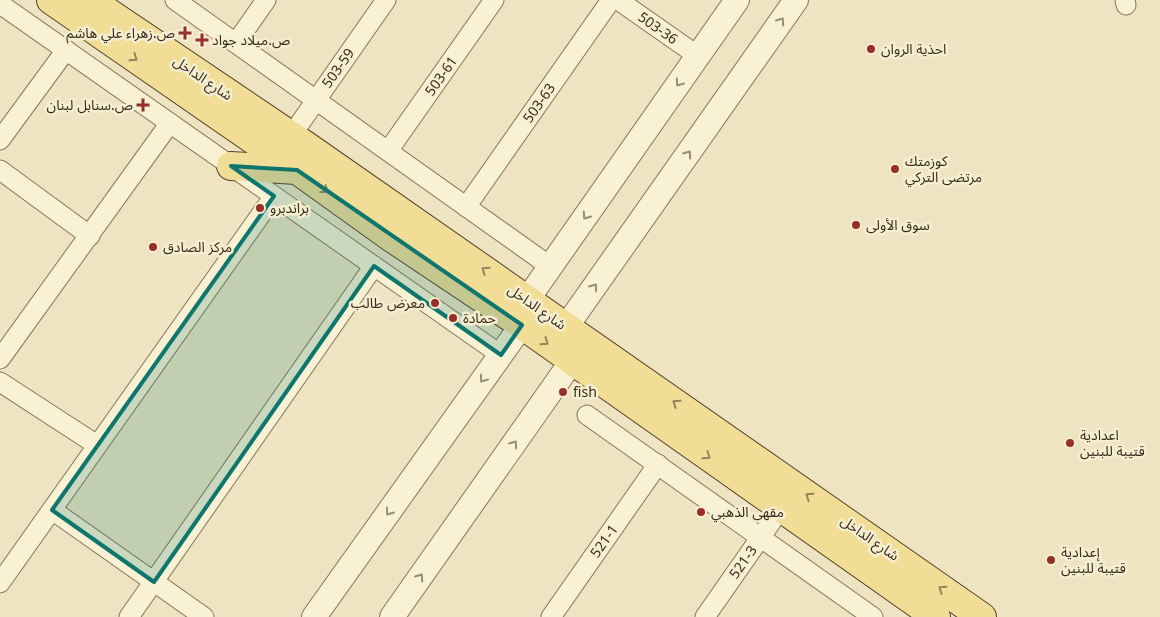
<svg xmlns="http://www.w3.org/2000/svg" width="1160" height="617" viewBox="0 0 1160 617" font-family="Georgia,'Noto Sans Arabic',serif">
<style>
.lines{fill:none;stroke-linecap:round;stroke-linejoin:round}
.minor-casing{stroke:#887558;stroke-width:21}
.tertiary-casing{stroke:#887558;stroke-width:26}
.primary-casing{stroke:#55432d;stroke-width:30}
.minor{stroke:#f9f1d4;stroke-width:19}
.tertiary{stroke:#f9f1d4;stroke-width:24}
.primary{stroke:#f2dd97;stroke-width:28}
.oneway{stroke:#988e78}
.oneway2{stroke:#94845a}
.marked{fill:#0f766e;fill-opacity:0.2;stroke:#0f766e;stroke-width:4;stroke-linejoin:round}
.poi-dot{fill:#972f28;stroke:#f6eed0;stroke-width:2}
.labels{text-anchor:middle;stroke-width:5;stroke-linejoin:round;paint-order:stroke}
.street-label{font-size:14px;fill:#372b1d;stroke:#f6eed0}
.poi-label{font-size:14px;fill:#372b1d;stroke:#f6eed0;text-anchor:start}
</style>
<rect width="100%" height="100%" fill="#eee4c1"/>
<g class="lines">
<g class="minor-casing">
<g id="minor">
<path d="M175 0 551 267"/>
<path d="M618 0 698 56"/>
<path d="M1125 0 1126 5"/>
<path d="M0 4 501 355"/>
<path d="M236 43 266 0"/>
<path d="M291 136 386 0"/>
<path d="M0 140 66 50"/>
<path d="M388 151 494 0"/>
<path d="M0 170 90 236"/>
<path d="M466 207 611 0"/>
<path d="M0 359 170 123"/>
<path d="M0 382 97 445"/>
<path d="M587 415 873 617"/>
<path d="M52 510 204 617"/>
<path d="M0 583 274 196"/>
<path d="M129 617 374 266"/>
<path d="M551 617 658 464"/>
<path d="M705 617 781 508"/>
</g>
</g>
<g class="tertiary-casing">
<g id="tertiary">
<path d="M527 300 737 0"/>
<path d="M566 327 796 0"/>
<path d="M314 617 522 325"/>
<path d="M392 617 572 361"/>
</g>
</g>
<g class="primary-casing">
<g id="primary">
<path d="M51 0 297 170 392 238 522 325 936 617"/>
<path d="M90 0 308 147 982 617"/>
<path d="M231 166 297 170"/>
</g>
</g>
<use href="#minor" class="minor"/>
<use href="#tertiary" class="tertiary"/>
<use href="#primary" class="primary"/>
</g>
<defs><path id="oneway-chevron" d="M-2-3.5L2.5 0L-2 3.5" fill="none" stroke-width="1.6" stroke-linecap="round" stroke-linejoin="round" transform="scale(1.25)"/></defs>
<g class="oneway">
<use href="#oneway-chevron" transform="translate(781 21) rotate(-55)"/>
<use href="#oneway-chevron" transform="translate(679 83) rotate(125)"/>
<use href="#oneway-chevron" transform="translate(688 154) rotate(-55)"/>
<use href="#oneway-chevron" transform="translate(586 216) rotate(125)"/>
<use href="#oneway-chevron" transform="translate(594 287) rotate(-55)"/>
<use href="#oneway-chevron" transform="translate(483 379) rotate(126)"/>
<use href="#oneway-chevron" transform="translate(514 444) rotate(-55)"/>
<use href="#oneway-chevron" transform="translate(389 512) rotate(126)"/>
<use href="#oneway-chevron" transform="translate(420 577) rotate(-55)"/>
</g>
<g class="oneway2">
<use href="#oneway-chevron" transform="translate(134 58) rotate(35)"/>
<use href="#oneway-chevron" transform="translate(325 190) rotate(36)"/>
<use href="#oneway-chevron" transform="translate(485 270) rotate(-145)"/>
<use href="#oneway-chevron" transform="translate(545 342) rotate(35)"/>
<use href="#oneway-chevron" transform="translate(676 403) rotate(-145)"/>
<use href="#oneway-chevron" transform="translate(707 456) rotate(35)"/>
<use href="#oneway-chevron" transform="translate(809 496) rotate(-145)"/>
<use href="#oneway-chevron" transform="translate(942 589) rotate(-145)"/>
</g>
<path class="marked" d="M231 166 297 170 522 325 501 355 374 266 154 582 52 510 274 196Z"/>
<g class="poi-dot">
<path d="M182.5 25.5h5v5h5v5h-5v5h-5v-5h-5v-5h5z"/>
<path d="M199.5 32.5h5v5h5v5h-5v5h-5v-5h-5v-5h5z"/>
<circle cx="871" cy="49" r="5"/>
<path d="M140.5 97.5h5v5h5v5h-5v5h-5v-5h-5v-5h5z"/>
<circle cx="895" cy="169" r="5"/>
<circle cx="260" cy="208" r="5"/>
<circle cx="856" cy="225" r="5"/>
<circle cx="153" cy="247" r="5"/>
<circle cx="435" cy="303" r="5"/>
<circle cx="453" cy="318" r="5"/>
<circle cx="563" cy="392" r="5"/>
<circle cx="1070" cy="443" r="5"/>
<circle cx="701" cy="512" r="5"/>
<circle cx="1051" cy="560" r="5"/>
</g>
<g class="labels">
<g class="street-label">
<text transform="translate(658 28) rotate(35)" y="5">503-36</text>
<text transform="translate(338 68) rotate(-55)" y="5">503-59</text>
<text transform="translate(441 76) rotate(-55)" y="5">503-61</text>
<text transform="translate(203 78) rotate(34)" y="5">شارع الداخل</text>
<text transform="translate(539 103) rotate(-55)" y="5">503-63</text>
<text transform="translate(537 307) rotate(35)" y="5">شارع الداخل</text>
<text transform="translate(870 538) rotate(35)" y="5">شارع الداخل</text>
<text transform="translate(604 541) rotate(-55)" y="5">521-1</text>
<text transform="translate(743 562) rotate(-55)" y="5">521-3</text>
</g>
<g class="poi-label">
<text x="175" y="38" text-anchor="end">ص.زهراء علي هاشم</text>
<text x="212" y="45">ص.ميلاد جواد</text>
<text x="881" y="54">احذية الروان</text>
<text x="133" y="110" text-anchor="end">ص.سنابل لبنان</text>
<text x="905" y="166">كوزمتك<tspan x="905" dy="16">مرتضى التركي</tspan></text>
<text x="270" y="213">براندبرو</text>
<text x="866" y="230">سوق الأولى</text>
<text x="163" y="252">مركز الصادق</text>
<text x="425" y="308" text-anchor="end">معرض طالب</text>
<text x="463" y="323">حمادة</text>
<text x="573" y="397">fish</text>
<text x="1080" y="440">اعدادية<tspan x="1080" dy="16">قتيبة للبنين</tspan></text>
<text x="711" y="517">مقهى الذهبي</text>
<text x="1061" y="557">إعدادية<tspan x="1061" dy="16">قتيبة للبنين</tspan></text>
</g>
</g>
</svg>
